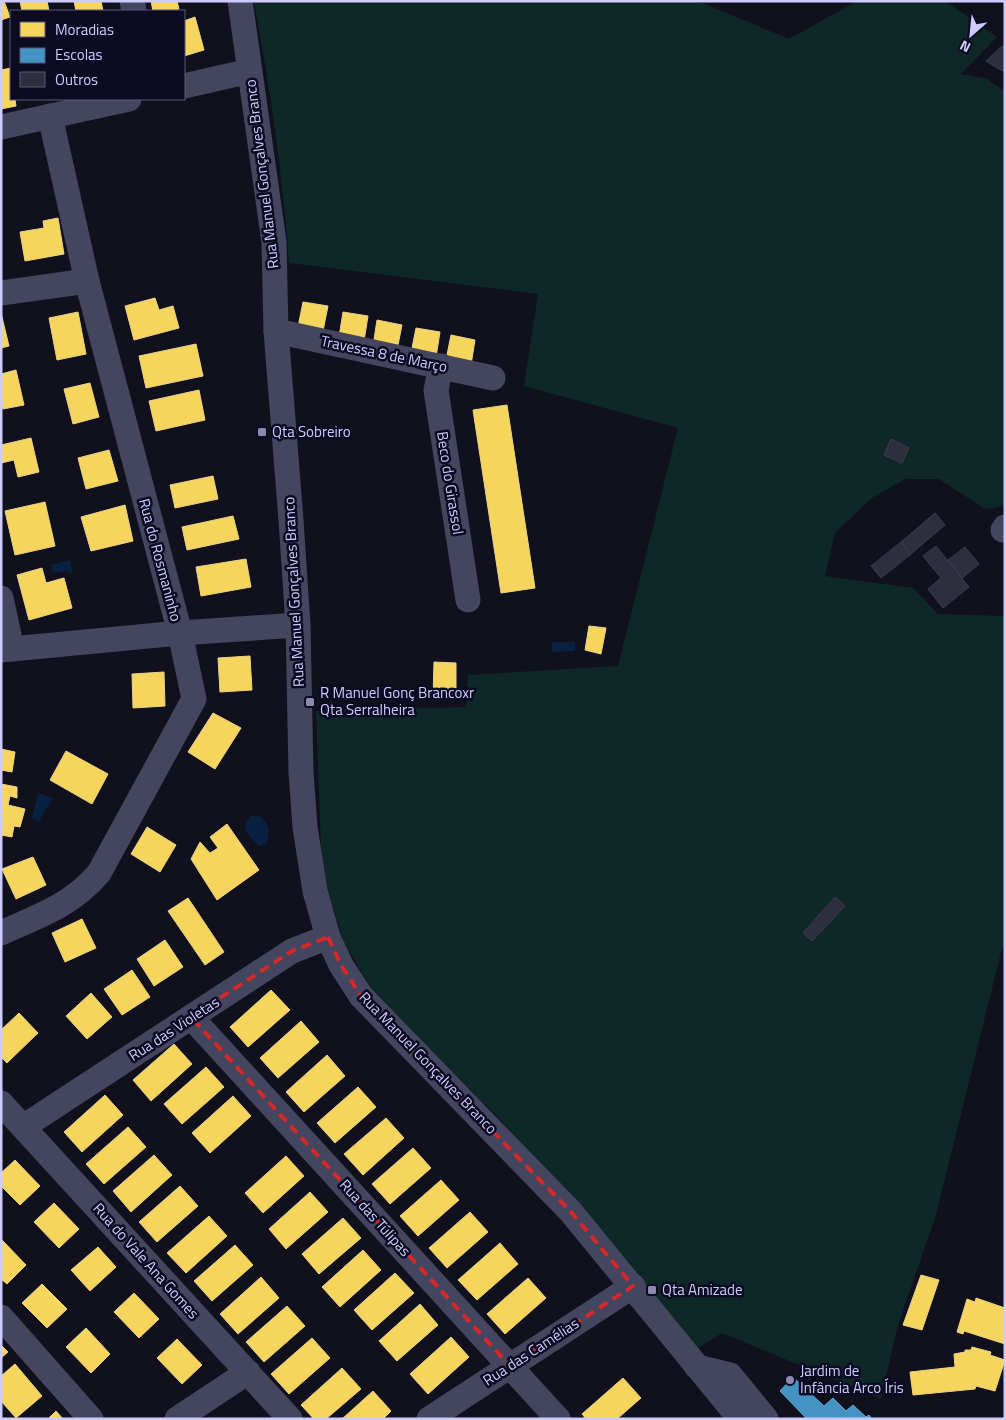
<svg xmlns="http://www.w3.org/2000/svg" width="1006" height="1420" viewBox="0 0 1006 1420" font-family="'Titillium Web',sans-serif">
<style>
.green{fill:#0e2827}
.water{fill:#082141}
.homes{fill:#f6d55c;stroke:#ead28d}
.schools{fill:#4393c3;stroke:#6da4d5}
.building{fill:#2f2e3f;stroke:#3c3a51}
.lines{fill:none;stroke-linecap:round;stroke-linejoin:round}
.minor{stroke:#44455e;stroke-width:25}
.marked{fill:none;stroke:#d62828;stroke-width:4;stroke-dasharray:10 6;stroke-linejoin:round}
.poi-dot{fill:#8c8ab0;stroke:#0d0b22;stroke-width:2}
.labels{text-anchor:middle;stroke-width:5;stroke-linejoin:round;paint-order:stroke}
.street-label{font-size:15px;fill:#ceccff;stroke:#0d0b22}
.poi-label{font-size:15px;fill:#ceccff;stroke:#0d0b22;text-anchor:start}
</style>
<rect width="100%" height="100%" fill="#11101d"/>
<path class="green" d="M254 1H698L789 39 857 1H945L997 37 961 74 987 79 1005 92V503L998 507 985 509 939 479H905L872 498 835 533 825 576 913 588 938 614 1005 616V948H1002L936 1215 898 1325 881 1399 722 1333 698 1348 587 1215 493 1112 378 1000 344 942 322 873 316 711 466 707 468 675 618 666 678 428 524 386 538 294 289 263C283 175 270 88 254 1Z"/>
<g class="water">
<path d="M70 560 73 573 69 574 67 571 53 573 51 565Z"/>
<path d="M552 642H575V651L552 652Z"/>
<path d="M38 793 53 798 39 821 32 818Z"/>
<path d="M251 816H259C270 825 270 829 267 843L259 846 251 838 245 829 246 822Z"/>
</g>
<g class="homes">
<path d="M1 1H4L10 17 1 20Z"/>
<path d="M20 1H47L49 11H22Z"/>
<path d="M74 1H101L103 11H76Z"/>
<path d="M151 1H177L179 9 167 11H153Z"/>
<path d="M195 17 204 50 184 56V21Z"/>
<path d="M11 68V99H15L16 106 1 109V70Z"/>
<path d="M58 218 64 254 25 261 20 232 44 228 43 221Z"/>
<path d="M155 298 159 310 173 306 179 328 134 340 125 306Z"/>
<path d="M303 302 328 306 323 331 298 327Z"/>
<path d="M78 312 86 354 57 360 49 318Z"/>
<path d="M343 312 368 316 364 341 339 337Z"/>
<path d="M1 313 9 346 1 348Z"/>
<path d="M377 320 402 325 397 350 373 346Z"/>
<path d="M416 328 440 332 436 357 411 353Z"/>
<path d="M451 335 475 340 471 365 446 360Z"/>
<path d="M196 344 203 376 146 388 139 356Z"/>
<path d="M16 370 24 405 3 409 1 400V374Z"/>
<path d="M90 383 99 417 73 424 64 389Z"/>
<path d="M199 390 205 420 156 431 149 401Z"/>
<path d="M507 405 535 588 501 593 473 410Z"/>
<path d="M31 438 39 472 18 477 14 460 1 463V445Z"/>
<path d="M109 450 118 481 86 489 78 458Z"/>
<path d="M213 476 218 499 175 508 170 485Z"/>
<path d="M45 502 55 546 15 555 5 511Z"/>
<path d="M125 505 133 541 91 551 81 517Z"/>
<path d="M233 516 239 539 187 550 182 527Z"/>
<path d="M246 559 251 587 201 596 196 567Z"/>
<path d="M42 568 46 583 64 578 72 608 29 620 17 575Z"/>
<path d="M589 626 606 628 601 654 585 650Z"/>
<path d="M250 656 252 690 220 692 218 658Z"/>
<path d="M434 662 456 663V696L433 697Z"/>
<path d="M164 672 165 706 133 708 132 674Z"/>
<path d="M213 713 241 728 215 769 188 752Z"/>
<path d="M1 749 15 752 12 772 1 770Z"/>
<path d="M66 751 108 774 92 804 50 780Z"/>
<path d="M1 784 17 787V798L10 796 8 805 25 809 20 827 14 826 12 837 1 835Z"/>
<path d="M227 824 259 870 217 900 191 859 200 842 210 853 218 848 210 837Z"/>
<path d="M147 827 176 845 160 872 131 854Z"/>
<path d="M33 857 46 885 16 899 2 869Z"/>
<path d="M188 898 224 952 205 965 168 911Z"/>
<path d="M82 919 96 948 65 962 52 933Z"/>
<path d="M165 940 183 967 154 986 137 959Z"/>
<path d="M132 970 150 997 122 1015 104 989Z"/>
<path d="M271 990 290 1010 248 1047 230 1027Z"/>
<path d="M91 993 112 1017 87 1039 66 1016Z"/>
<path d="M19 1013 38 1033 7 1063 1 1057V1030Z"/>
<path d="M301 1021 319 1042 278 1078 260 1058Z"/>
<path d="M174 1044 192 1064 151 1101 133 1080Z"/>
<path d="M327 1055 345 1076 304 1112 286 1092Z"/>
<path d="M206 1067 224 1087 182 1124 164 1104Z"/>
<path d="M358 1087 376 1107 335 1143 317 1123Z"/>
<path d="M105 1095 123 1115 82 1152 64 1132Z"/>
<path d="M233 1096 251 1116 210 1153 192 1133Z"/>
<path d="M386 1118 404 1138 363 1175 344 1154Z"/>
<path d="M128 1127 146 1147 104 1184 86 1164Z"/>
<path d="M413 1148 431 1168 390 1204 372 1184Z"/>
<path d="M154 1155 172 1175 131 1212 113 1191Z"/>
<path d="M286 1156 304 1176 263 1213 245 1193Z"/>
<path d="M15 1160 40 1186 20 1205 1 1186V1173Z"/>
<path d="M441 1180 459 1200 418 1236 400 1216Z"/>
<path d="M180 1186 198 1206 157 1242 139 1222Z"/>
<path d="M310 1192 328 1212 286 1249 269 1229Z"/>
<path d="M54 1203 79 1229 59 1248 34 1222Z"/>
<path d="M470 1212 488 1232 447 1268 429 1248Z"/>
<path d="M209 1216 227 1236 186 1273 167 1253Z"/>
<path d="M343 1218 361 1238 319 1274 302 1254Z"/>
<path d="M2 1240 26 1265 7 1284 1 1279Z"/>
<path d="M500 1243 518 1264 477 1300 458 1280Z"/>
<path d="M235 1245 253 1265 212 1301 194 1281Z"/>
<path d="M98 1247 116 1267 90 1291 71 1270Z"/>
<path d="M363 1250 381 1270 340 1307 322 1287Z"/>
<path d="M395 1273 414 1293 372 1330 354 1310Z"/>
<path d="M921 1275 939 1280 922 1330 903 1325Z"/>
<path d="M261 1277 279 1298 238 1334 220 1314Z"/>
<path d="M528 1278 546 1298 505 1334 487 1314Z"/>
<path d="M42 1284 67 1309 47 1328 22 1303Z"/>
<path d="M134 1293 159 1319 139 1338 114 1312Z"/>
<path d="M976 1298 1005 1308V1344L964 1331 963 1334 957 1332 967 1299 975 1302Z"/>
<path d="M420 1304 438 1325 397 1361 379 1341Z"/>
<path d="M287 1306 305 1326 264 1362 246 1342Z"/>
<path d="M86 1328 110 1354 91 1373 66 1347Z"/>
<path d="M451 1337 469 1357 428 1394 410 1374Z"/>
<path d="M312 1338 330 1358 289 1394 271 1374Z"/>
<path d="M177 1339 202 1365 182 1384 157 1358Z"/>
<path d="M1 1345 8 1352 1 1358Z"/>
<path d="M972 1347 991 1352 990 1355 1005 1360 995 1391 976 1386 975 1389 913 1395 910 1372 955 1367 954 1354 965 1352V1350H971Z"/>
<path d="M15 1364 42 1396 16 1418 1 1401V1376Z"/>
<path d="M342 1368 361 1389 326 1419H314L301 1405Z"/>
<path d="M623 1378 641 1398 617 1419H586L582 1414Z"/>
<path d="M373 1391 391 1411 383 1419H342Z"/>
<path d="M56 1411 63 1419H48Z"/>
</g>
<path class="schools" d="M793 1377 824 1406 833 1398 846 1411 853 1405 866 1417 869 1415 872 1419H807L780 1391Z"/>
<g class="building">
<path d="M1002 46 1005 48 1004 72 986 61Z"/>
<path d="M891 439 909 448 902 463 884 455Z"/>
<path d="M935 513 945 525 911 554 901 542Z"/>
<path d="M901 542 911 554 881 578 871 566Z"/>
<path d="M936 546 969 587 943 608 928 589 941 578 923 556Z"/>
<path d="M965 547 979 564 962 578 948 560Z"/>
<path d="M835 897 845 906 812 941 803 933Z"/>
</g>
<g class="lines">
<g class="minor">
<path d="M132 1 134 11"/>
<path d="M240 1 274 242 276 331 291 520 298 625 301 772 305 827 315 891 328 937 341 965 361 996 571 1212 740 1419"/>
<path d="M184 86 250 71"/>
<path d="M1 127 129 99"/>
<path d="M1 293 87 281"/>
<path d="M276 331 493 378"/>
<path d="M441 366 436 390 468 600"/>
<path d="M1003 530 1005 527"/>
<path d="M1 598 12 649"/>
<path d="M1 650 180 633 298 625"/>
<path d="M1 933C39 916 72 905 99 873L194 699 180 633 87 281 50 116"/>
<path d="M191 1017 558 1419"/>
<path d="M1 1103 290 1419"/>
<path d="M23 1127 292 951 328 937"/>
<path d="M1 1317 91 1419"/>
<path d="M697 1367 730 1375 766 1419"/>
<path d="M177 1419 248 1372"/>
<path d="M429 1419 633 1286"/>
</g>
</g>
<path class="marked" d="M328 937 341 965 361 996 571 1212 633 1286 510 1366 191 1017 292 951Z"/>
<g class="poi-dot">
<rect x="257" y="427" width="10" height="10" rx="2.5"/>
<rect x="305" y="697" width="10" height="10" rx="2.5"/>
<rect x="647" y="1285" width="10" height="10" rx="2.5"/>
<circle cx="790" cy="1380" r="5"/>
</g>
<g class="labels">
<g class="street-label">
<text transform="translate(262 174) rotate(-97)" y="5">Rua Manuel Gonçalves Branco</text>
<text transform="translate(384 354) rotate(12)" y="5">Travessa 8 de Março</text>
<text transform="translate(450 483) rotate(81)" y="5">Beco do Girassol</text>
<text transform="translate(160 560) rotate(75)" y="5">Rua do Rosmaninho</text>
<text transform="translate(294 592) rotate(-93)" y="5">Rua Manuel Gonçalves Branco</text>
<text transform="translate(174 1029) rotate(-33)" y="5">Rua das Violetas</text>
<text transform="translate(428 1063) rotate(46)" y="5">Rua Manuel Gonçalves Branco</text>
<text transform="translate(375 1218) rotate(48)" y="5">Rua das Túlipas</text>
<text transform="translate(146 1261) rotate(48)" y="5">Rua do Vale Ana Gomes</text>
<text transform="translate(531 1352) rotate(-33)" y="5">Rua das Camélias</text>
</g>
<g class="poi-label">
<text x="272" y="437">Qta Sobreiro</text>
<text x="320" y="698">R Manuel Gonç Brancoxr<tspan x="320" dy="17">Qta Serralheira</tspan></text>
<text x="662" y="1295">Qta Amizade</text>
<text x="800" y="1376">Jardim de<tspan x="800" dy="17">Infância Arco Íris</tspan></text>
</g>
</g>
<rect width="1006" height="1420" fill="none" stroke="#ceccff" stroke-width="5"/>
<rect x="10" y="10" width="175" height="90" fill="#0d0b22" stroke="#5a587a"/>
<rect x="20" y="22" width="25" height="15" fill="#f6d55c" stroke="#5a587a"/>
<text x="55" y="35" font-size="15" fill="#ceccff">Moradias</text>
<rect x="20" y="48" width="25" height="15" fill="#4393c3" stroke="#5a587a"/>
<text x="55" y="60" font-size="15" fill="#ceccff">Escolas</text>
<rect x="20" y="72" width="25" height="15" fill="#2f2e3f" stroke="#5a587a"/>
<text x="55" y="85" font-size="15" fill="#ceccff">Outros</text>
<g transform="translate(971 35) rotate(207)" stroke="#0d0b22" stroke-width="4" paint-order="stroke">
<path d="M0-4L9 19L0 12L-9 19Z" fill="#ceccff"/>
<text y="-8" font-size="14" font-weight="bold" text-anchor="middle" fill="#ceccff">N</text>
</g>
</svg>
